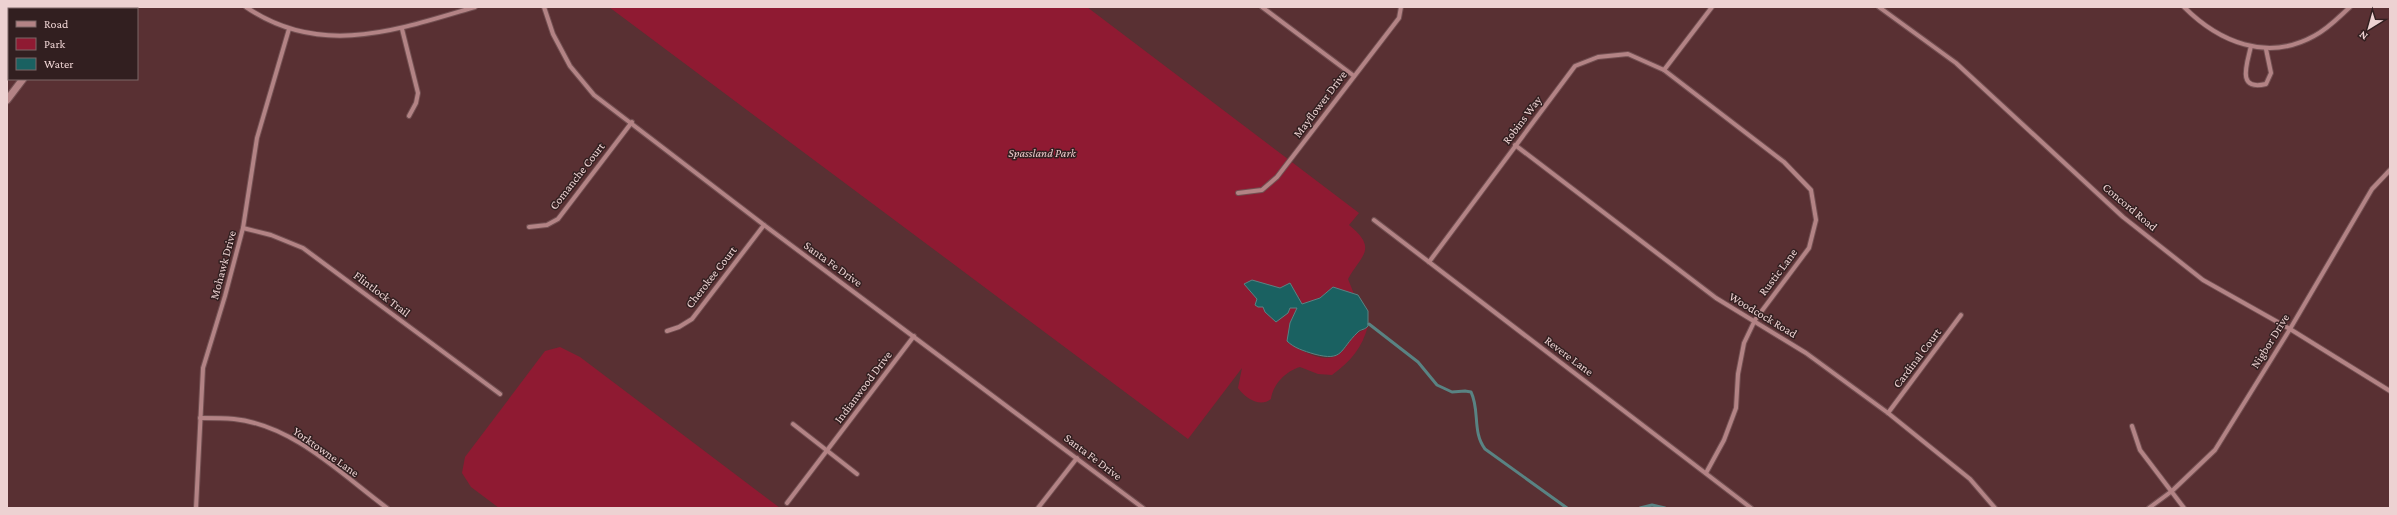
<svg xmlns="http://www.w3.org/2000/svg" width="2397" height="515" viewBox="0 0 2397 515" font-family="'Crimson Pro',serif">
<style>
.green{fill:#8f1a32}
.water{fill:#1a6161;stroke:#598383}
.lines{fill:none;stroke-linecap:round;stroke-linejoin:round}
.stream{stroke:#598383;stroke-width:3}
.minor-casing{stroke:#724f51;stroke-width:6}
.tertiary-casing{stroke:#724f51;stroke-width:9}
.minor{stroke:#b38385;stroke-width:4}
.tertiary{stroke:#b38385;stroke-width:7}
.labels{text-anchor:middle;stroke-width:3;stroke-linejoin:round;paint-order:stroke}
.street-label{font-size:12px;fill:#edd2d2;stroke:#321f20}
.park-label{font-size:12px;font-style:italic;fill:#eac7c8;stroke:#321f20}
</style>
<rect width="100%" height="100%" fill="#593033"/>
<g class="green">
<path d="M609 7H1087L1359 213 1349 225C1378 249 1362 254 1348 279L1354 294 1333 287 1320 298 1306 305 1300 303V296L1278 322 1290 308H1297L1290 323 1287 341C1300 350 1323 365 1339 354 1345 350 1348 343 1353 337 1358 332 1364 331 1368 326 1362 348 1351 361 1332 375L1318 374 1300 367C1286 371 1273 384 1271 399 1260 408 1245 398 1238 388L1242 368 1188 439Z"/>
<path d="M560 347 580 357 780 508H499L471 487 462 473 465 457 545 351Z"/>
</g>
<path class="water" d="M1252 280 1280 288 1290 283 1302 304 1320 298 1333 287 1358 295 1368 311V326C1365 330 1361 329 1358 332 1339 350 1344 362 1314 354 1304 351 1294 348 1287 341L1290 323 1297 308H1290L1288 313 1276 322 1265 312 1263 307H1258L1255 305 1257 299 1244 284Z"/>
<g class="lines">
<g class="stream">
<path d="M1369 324 1418 362 1437 385 1452 392 1465 391 1471 392C1480 410 1472 432 1485 449L1567 508"/>
<path d="M1640 508 1652 505 1665 508"/>
</g>
<g class="minor-casing">
<g id="minor">
<path d="M246 7C320 58 397 30 475 7"/>
<path d="M544 7 553 34 570 66 594 95 764 225 1143 508"/>
<path d="M1262 7 1354 76"/>
<path d="M1879 7 1956 63 2123 217 2203 280 2290 329 2390 391"/>
<path d="M2184 7C2219 42 2267 62 2314 36 2328 29 2339 17 2350 7"/>
<path d="M402 29 418 93 416 103 409 116"/>
<path d="M2251 46C2247 64 2236 91 2266 84L2271 73 2266 49"/>
<path d="M1664 70 1712 7"/>
<path d="M1515 145 1716 298 1806 353 1888 413 1970 479 1995 508"/>
<path d="M1238 193 1262 190 1277 177 1399 18 1401 7"/>
<path d="M1374 220 1751 508"/>
<path d="M529 227 547 225 558 219 632 122"/>
<path d="M243 228 271 235 303 248 500 394"/>
<path d="M1429 262 1575 66 1598 57 1628 54 1664 70 1784 162 1811 190 1816 220 1809 248 1755 320 1744 343 1738 374 1736 408 1724 440 1706 473"/>
<path d="M667 331 679 327 692 319 764 225"/>
<path d="M1888 413 1961 315"/>
<path d="M200 418C211 418 223 418 234 419 293 425 341 474 387 508"/>
<path d="M793 424 857 474"/>
<path d="M2132 426 2140 450 2184 508"/>
<path d="M787 503 914 336"/>
<path d="M196 508 203 368 225 296 243 228 257 138 289 29"/>
<path d="M1038 508 1077 458"/>
<path d="M2149 508 2172 491 2215 450 2290 329 2372 189 2390 170"/>
</g>
</g>
<g class="tertiary-casing">
<g id="tertiary">
<path d="M76 9 78 7"/>
<path d="M7 100 23 79"/>
</g>
</g>
<use href="#minor" class="minor"/>
<use href="#tertiary" class="tertiary"/>
</g>
<g class="labels">
<g class="street-label">
<text transform="translate(1320 104) rotate(-53)" y="4">Mayflower Drive</text>
<text transform="translate(1522 120) rotate(-53)" y="4">Robins Way</text>
<text transform="translate(577 176) rotate(-52)" y="4">Comanche Court</text>
<text transform="translate(2130 207) rotate(40)" y="4">Concord Road</text>
<text transform="translate(833 264) rotate(36)" y="4">Santa Fe Drive</text>
<text transform="translate(223 265) rotate(-75)" y="4">Mohawk Drive</text>
<text transform="translate(1778 272) rotate(-53)" y="4">Rustic Lane</text>
<text transform="translate(711 277) rotate(-52)" y="4">Cherokee Court</text>
<text transform="translate(382 294) rotate(37)" y="4">Flintlock Trail</text>
<text transform="translate(1763 315) rotate(31)" y="4">Woodcock Road</text>
<text transform="translate(2270 341) rotate(-58)" y="4">Nigbor Drive</text>
<text transform="translate(1569 356) rotate(37)" y="4">Revere Lane</text>
<text transform="translate(1917 358) rotate(-53)" y="4">Cardinal Court</text>
<text transform="translate(863 387) rotate(-53)" y="4">Indianwood Drive</text>
<text transform="translate(326 452) rotate(35)" y="4">Yorktowne Lane</text>
<text transform="translate(1093 457) rotate(37)" y="4">Santa Fe Drive</text>
</g>
<g class="park-label">
<text x="1042" y="157">Spassland Park</text>
</g>
</g>
<rect width="2397" height="515" fill="none" stroke="#edd2d2" stroke-width="16"/>
<rect x="8" y="8" width="130" height="72" fill="#321f20" stroke="#7d6767"/>
<rect x="16" y="21" width="20" height="6" fill="#b38385" stroke="#7d6767"/>
<text x="44" y="28" font-size="12" fill="#edd2d2">Road</text>
<rect x="16" y="38" width="20" height="12" fill="#8f1a32" stroke="#7d6767"/>
<text x="44" y="48" font-size="12" fill="#edd2d2">Park</text>
<rect x="16" y="58" width="20" height="12" fill="#1a6161" stroke="#7d6767"/>
<text x="44" y="68" font-size="12" fill="#edd2d2">Water</text>
<g transform="translate(2369 28) rotate(217)" stroke="#321f20" stroke-width="3" paint-order="stroke">
<path d="M0-3L7 15L0 10L-7 15Z" fill="#edd2d2"/>
<text y="-6" font-size="11" font-weight="bold" text-anchor="middle" fill="#edd2d2">N</text>
</g>
</svg>
